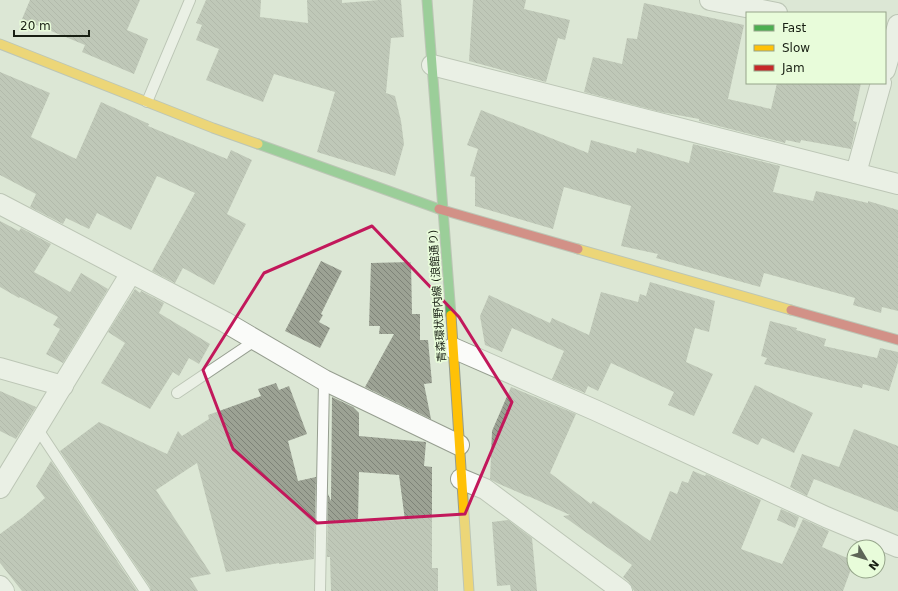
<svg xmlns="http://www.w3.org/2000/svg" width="898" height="591" viewBox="0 0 898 591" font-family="'DejaVu Sans','Noto Sans JP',sans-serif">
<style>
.building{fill:url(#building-back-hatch);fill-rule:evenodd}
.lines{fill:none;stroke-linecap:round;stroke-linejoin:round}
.lane-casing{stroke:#969e90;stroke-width:12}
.street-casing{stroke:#969e90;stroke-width:22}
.fast-casing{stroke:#969e90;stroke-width:11}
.slow-casing{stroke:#969e90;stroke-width:11}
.jam-casing{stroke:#969e90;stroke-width:11}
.lane{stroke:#fafbf9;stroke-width:10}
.street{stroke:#fafbf9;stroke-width:20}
.fast{stroke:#4caf50;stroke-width:9}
.slow{stroke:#ffc107;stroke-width:9}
.jam{stroke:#c62828;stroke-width:9}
.marked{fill:none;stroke:#c2185b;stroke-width:3;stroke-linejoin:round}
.labels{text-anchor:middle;stroke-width:3.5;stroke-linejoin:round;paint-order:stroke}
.street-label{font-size:11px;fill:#181f13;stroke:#e8fcda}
</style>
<defs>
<pattern id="building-back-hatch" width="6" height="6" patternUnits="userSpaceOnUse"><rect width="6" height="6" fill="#9ca294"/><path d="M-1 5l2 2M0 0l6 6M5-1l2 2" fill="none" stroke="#7e8378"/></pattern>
</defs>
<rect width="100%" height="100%" fill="#dce7d5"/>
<g class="building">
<path d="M30 0H140L127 30 148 39 134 74 82 52 85 45 22 19Z"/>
<path d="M206 0H261L260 17 308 23 307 0H342V3L379 0H401L404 37 391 38 386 93 395 96 401 121 404 144 395 176 317 152 335 92 274 74 263 102 206 80 219 49 196 40 202 25 196 23Z"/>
<path d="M473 0H526L524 9 570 20 565 40 558 38 546 82 469 61Z"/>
<path d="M644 3 744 25 728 99 771 109 777 83H861L853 121 857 122 851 149 801 140 800 143 786 140 785 143 699 121V119L661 112 584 92 593 57 622 64 627 38 637 39Z"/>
<path d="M0 72 50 93 31 137 76 159 101 102 149 124 148 126 227 159 231 150 252 160 227 214 246 224 214 285 183 268 175 283 152 271 195 193 157 176 131 230 97 213 89 229 66 218 63 224 30 207 36 194 0 175Z"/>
<path d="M481 110 588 153 591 140 636 153 637 148 689 163 693 144 780 166 773 192 813 201 816 191 868 203V201L898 210V311L882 307 881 313 853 305 855 298 764 273 760 287 656 258 658 254 621 246 631 206 564 187 553 229 475 206V177L470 176 478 149 467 145Z"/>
<path d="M0 221 19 231 21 228 51 244 34 272 70 292 81 273 108 289 63 363 46 354 60 329 53 325 58 317 20 297 19 298 0 287Z"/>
<path d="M321 261 342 271 321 314 323 315 319 322 330 328 320 348 285 331Z"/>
<path d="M411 262 412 314H420V340H428L432 383 424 384 431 419 365 387 394 334H379L380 326H369L371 263Z"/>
<path d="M650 282 715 301 709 332 695 328 686 362 713 374 694 416 668 405 674 392 611 363 598 391 588 386 585 393 552 379 564 351 512 328 502 352 485 345 480 316 489 295 550 323 552 318 589 335 601 292 638 302 640 294 646 296Z"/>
<path d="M135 289 140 293 141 291 164 303 159 313 210 344 199 364 189 358 179 376 173 372 150 409 101 383 125 343 108 332Z"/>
<path d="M770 321 797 328 796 330 826 339 824 346 877 358 880 348 898 352V362L889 391 863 384 862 388 764 364 767 358 761 356Z"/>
<path d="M276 383 279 390 289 386 307 434 288 441 298 481 316 477 314 559 279 564V563L226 572 197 463 156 490 211 574 190 578 198 591H151L150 587 60 451 99 422 167 454 178 431 182 436 209 419 208 415 261 396 258 389Z"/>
<path d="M755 385 813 413 794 453 762 438 758 445 732 433Z"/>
<path d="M511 387 576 414 550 473 591 504 593 501 650 541 670 491 677 494 682 481 688 483 693 471 705 476 706 474 761 500 741 549 782 564 803 519 829 531 822 547 854 561 843 591H634L629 582 623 577 632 565 563 516 570 515 528 496 529 497 497 483 490 479 492 431Z"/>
<path d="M0 391 36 407 16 439 0 431Z"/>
<path d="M332 397 353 407 359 413V436L426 442 424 466 432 467V568H438V591H331L330 557H327L328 494 331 501ZM359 472 399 475 405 520 358 521Z"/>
<path d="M854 429 898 446V512L814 479 807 496 790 487 802 454 839 467Z"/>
<path d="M51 461 137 591H22L0 563V534L23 517 45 498 36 486Z"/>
<path d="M781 509 799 517 795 528 777 520Z"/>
<path d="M508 520 532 538 537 591H511L510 585 497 586 492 522Z"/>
</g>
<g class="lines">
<g class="lane-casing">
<g id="lane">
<path d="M147 102 190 0"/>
<path d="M177 393 256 340"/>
<path d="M37 428 145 591"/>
<path d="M320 591 324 380"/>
</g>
</g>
<g class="street-casing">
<g id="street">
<path d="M710 0 777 13"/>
<path d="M432 65 898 184"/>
<path d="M885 70 898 25"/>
<path d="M856 173 881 83"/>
<path d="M0 204 225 322 324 380 459 445"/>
<path d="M453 348 597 411 826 517 898 547"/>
<path d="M0 368 63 386"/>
<path d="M461 479 485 489 622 591"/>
<path d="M0 488 131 273"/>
<path d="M0 586 4 591"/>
</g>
</g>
<g class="fast-casing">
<g id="fast">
<path d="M427 0 451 315"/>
<path d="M258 144 439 209"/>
</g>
</g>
<g class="slow-casing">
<g id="slow">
<path d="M0 44 213 128 258 144"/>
<path d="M578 249 791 310"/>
<path d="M451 315 469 591"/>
</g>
</g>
<g class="jam-casing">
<g id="jam">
<path d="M439 209 578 249"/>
<path d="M791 310 898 340"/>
</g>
</g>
<use href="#lane" class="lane"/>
<use href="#street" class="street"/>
<use href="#fast" class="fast"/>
<use href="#slow" class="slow"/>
<use href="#jam" class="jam"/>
</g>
<path d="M0 0H898V591H0ZM372 226 459 317 512 402 465 514 317 523 233 449 203 370 264 273Z" fill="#dce7d5" fill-opacity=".55" fill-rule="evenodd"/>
<path class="marked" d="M372 226 459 317 512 402 465 514 317 523 233 449 203 370 264 273Z"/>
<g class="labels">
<g class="street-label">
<text transform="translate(437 296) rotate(-94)" y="4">青森環状野内線 (浪館通り)</text>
</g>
</g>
<rect x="746" y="12" width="140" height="72" fill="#e8fcda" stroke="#95a48a"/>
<rect x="754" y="25" width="20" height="6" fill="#4caf50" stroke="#95a48a"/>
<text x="782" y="32" font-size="12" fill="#181f13">Fast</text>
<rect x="754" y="45" width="20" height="6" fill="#ffc107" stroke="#95a48a"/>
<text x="782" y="52" font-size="12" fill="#181f13">Slow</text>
<rect x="754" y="65" width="20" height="6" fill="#c62828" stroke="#95a48a"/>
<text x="782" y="72" font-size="12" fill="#181f13">Jam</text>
<g transform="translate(866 559) rotate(128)"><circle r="19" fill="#e8fcda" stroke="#95a48a"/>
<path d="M0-3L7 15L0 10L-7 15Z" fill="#5d6557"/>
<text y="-6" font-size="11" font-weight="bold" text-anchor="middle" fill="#181f13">N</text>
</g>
<path d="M14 30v6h75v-6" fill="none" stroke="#181f13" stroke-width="2"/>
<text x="20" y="30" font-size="12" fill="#181f13" stroke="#e8fcda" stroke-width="3" paint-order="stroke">20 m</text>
</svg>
